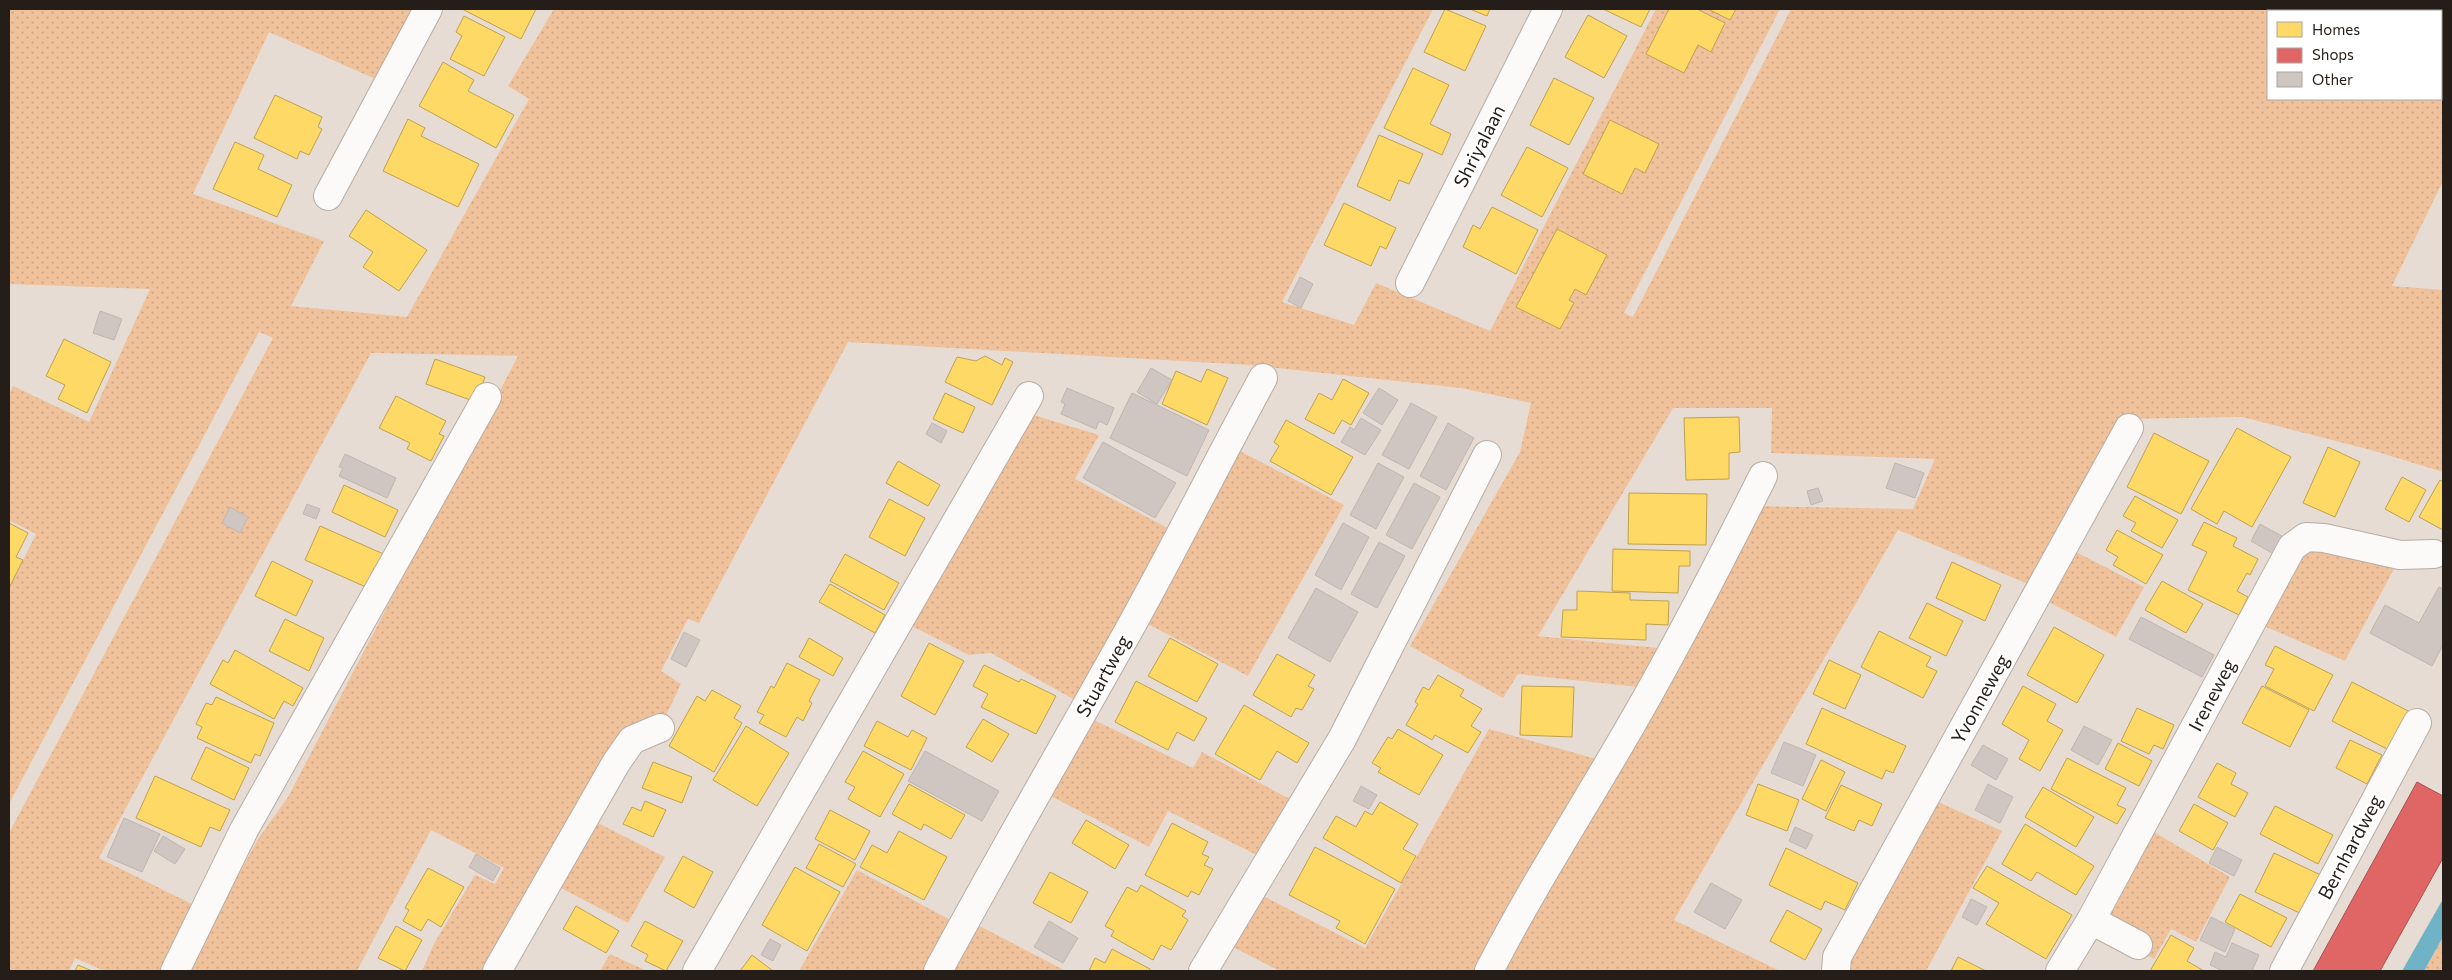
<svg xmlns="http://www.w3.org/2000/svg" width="2452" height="980" viewBox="0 0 2452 980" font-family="Commissioner,sans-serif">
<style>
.grass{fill:url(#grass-dots);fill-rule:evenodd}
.water{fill:#70b3c7}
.homes{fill:#ffd966;stroke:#bea14f}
.shops{fill:#e06666;stroke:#a8504f}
.building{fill:#d0c6c1;stroke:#bfb6b1}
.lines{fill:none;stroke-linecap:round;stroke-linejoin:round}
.minor-casing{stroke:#b6ada6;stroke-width:30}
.minor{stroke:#fbfaf8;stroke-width:28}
.labels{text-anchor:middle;stroke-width:5;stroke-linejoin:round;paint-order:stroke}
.street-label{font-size:19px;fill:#251d18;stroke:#fff}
</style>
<defs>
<pattern id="grass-dots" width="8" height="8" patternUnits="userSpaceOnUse" patternTransform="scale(1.25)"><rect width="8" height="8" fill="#f0c29b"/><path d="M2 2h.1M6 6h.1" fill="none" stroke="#cea685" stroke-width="1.8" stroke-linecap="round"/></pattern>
</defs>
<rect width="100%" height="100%" fill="#e7dcd3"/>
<g class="grass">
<path d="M9 9H418L380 81 269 32 193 194 324 241 291 306 407 317 529 99 508 86 554 9H1433L1282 302 1354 325 1376 283 1490 331 1656 9H1780L1624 313 1633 317 1791 9H2443V181L2392 286 2443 290V472L2371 450 2242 417 2125 419 2033 586 1898 530 1674 920 1780 971H1495L1758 506 1913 509 1935 459 1771 453 1772 408H1673L1538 636 1668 649 1647 688 1518 674 1503 698 1410 646 1520 452 1531 403 1461 388 1250 365 848 342 699 623 688 619 661 671 681 684 663 722 631 729 491 971H422L435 942 475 875 495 884 504 868 431 830 357 971H186L258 839 288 797 518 356 371 353 99 858 204 910 171 971H104L75 958 69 971H9V833L273 338 259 332 9 804V588L36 534 9 520V394L13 386 89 422 150 289 9 284ZM2268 11H2441V99H2268Z"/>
<path d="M1027 413 1099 435 1075 479 1177 533 1082 704 991 653 969 655 906 623Z"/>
<path d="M1232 447 1344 505 1248 676 1140 620Z"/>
<path d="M2310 543 2398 561 2345 661 2264 626Z"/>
<path d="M2074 551 2144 587 2116 637 2047 601Z"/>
<path d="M1088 717 1193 768 1202 752 1301 805 1267 860 1168 811 1149 847 1045 793Z"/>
<path d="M1489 729 1600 760 1480 971H1280L1231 946 1263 896 1365 948Z"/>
<path d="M1934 800 2002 831 1926 971H1842Z"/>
<path d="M594 821 665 857 628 923 557 886Z"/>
<path d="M2149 829 2230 877 2196 942 2171 929 2154 959 2095 927Z"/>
<path d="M857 870 956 923 930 971H799Z"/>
<path d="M970 921 1066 971H943Z"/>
<path d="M2443 937V971H2424Z"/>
<path d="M610 954 647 971H600Z"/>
</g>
<path class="water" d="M2443 899V937L2424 971H2402Z"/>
<g class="homes">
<path d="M462 9H536L521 39Z"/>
<path d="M1445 9 1486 26 1465 71 1424 52Z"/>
<path d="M1470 9H1490L1487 16Z"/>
<path d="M1603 9H1650L1641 27Z"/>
<path d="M1669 9H1697L1725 23 1711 52 1698 45 1684 73 1646 54Z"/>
<path d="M1708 9H1736L1730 20Z"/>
<path d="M1588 15 1627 36 1604 78 1565 57Z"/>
<path d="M464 16 505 37 484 76 450 59 462 36 456 32Z"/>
<path d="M443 62 474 80 468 91 514 115 496 148 419 106Z"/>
<path d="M1413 68 1449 85 1430 124 1451 134 1442 155 1384 128Z"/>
<path d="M1554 78 1594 98 1569 145 1530 125Z"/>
<path d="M275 95 322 117 318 127 322 129 309 155 300 151 297 159 254 138Z"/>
<path d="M408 119 425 128 421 136 479 164 458 207 383 171Z"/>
<path d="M1610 120 1659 144 1645 173 1635 168 1622 194 1583 174Z"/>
<path d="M1379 135 1423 154 1409 184 1399 180 1390 201 1357 186Z"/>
<path d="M235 142 264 155 258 169 292 185 277 217 213 189Z"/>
<path d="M1527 147 1568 168 1542 217 1501 195Z"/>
<path d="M1344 203 1396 228 1386 249 1380 246 1371 266 1324 245Z"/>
<path d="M1492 207 1538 230 1516 274 1463 247 1473 225 1480 229Z"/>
<path d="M366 210 427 250 399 291 363 267 373 252 349 236Z"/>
<path d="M1557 229 1607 255 1586 295 1575 289 1569 300 1574 303 1560 329 1516 307Z"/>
<path d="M64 339 111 362 87 413 58 399 65 385 46 376Z"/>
<path d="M985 356 1002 365 1005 358 1013 362 992 405 945 382 957 357 976 361Z"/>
<path d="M435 359 485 377 476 402 426 384Z"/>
<path d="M1207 369 1228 378 1207 425 1162 404 1176 371 1201 382Z"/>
<path d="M1343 379 1369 393 1351 425 1342 420 1334 434 1305 419 1319 393 1332 400Z"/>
<path d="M945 393 975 407 963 433 933 419Z"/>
<path d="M396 396 446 421 439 434 444 436 431 461 407 449 410 443 379 428Z"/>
<path d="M1739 417 1740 452 1729 453V479L1686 480 1684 418Z"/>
<path d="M1286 420 1353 457 1331 495 1270 461 1279 446 1274 442Z"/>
<path d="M2237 428 2291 457 2252 527 2224 511 2217 524 2191 509Z"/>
<path d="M2154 433 2209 461 2181 514 2127 487Z"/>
<path d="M2328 447 2360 462 2335 517 2303 503Z"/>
<path d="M898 461 940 485 928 506 886 483Z"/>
<path d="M2402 477 2426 490 2409 522 2385 509Z"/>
<path d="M2440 480 2443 482V530L2419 517Z"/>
<path d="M344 485 398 510 385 537 332 512Z"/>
<path d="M1629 493 1707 494 1706 545 1628 544Z"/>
<path d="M2135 496 2178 520 2162 548 2131 531 2136 523 2123 516Z"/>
<path d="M889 499 925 518 905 556 869 537Z"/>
<path d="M2204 522 2237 538 2233 546 2258 559 2250 575 2247 573 2237 591 2248 597 2239 615 2188 590 2207 552 2192 545Z"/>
<path d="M9 523 28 533 16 557 23 560 9 588Z"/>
<path d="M320 526 388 556 381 572 374 568 366 587 305 560Z"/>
<path d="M2117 530 2163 555 2146 584 2113 565 2118 557 2106 550Z"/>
<path d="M1613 549 1690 551V566H1679L1678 593 1612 591Z"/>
<path d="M845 554 899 583 884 610 830 581Z"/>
<path d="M272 561 313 581 296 616 255 596Z"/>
<path d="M1952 562 2001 585 1985 621 1936 598Z"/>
<path d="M2162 581 2203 604 2186 633 2145 610Z"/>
<path d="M830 584 885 615 875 633 819 602Z"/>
<path d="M1577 591 1630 593V600L1669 601 1668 625 1646 624V640L1561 637 1563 610H1577Z"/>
<path d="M1927 603 1963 621 1946 656 1909 638Z"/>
<path d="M285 619 324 638 309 671 269 651Z"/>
<path d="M2054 627 2104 655 2077 703 2027 675Z"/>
<path d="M1879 631 1931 657 1926 666 1937 671 1923 698 1861 667Z"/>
<path d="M809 638 843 658 833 676 799 657Z"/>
<path d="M1170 638 1218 664 1197 702 1148 676Z"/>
<path d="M929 643 964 661 935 715 901 696Z"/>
<path d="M2275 646 2333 675 2314 711 2265 686 2274 669 2265 665Z"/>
<path d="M235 650 303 688 293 706 284 701 274 719 210 684 223 660 228 663Z"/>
<path d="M1277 654 1315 675 1308 686 1314 689 1302 710 1296 708 1291 717 1253 695Z"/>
<path d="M1829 660 1861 675 1845 709 1813 694Z"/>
<path d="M787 663 820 680 809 701 812 703 803 721 797 717 786 737 759 723 764 715 757 712 771 686 774 688Z"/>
<path d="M984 665 1019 682 1021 679 1056 696 1036 734 981 707 988 694 973 686Z"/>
<path d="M1438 675 1464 690 1460 696 1482 709 1471 726 1481 732 1468 753 1435 735 1432 740 1406 725 1418 704 1415 702 1423 687 1429 690Z"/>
<path d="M1136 681 1207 718 1194 741 1177 732 1168 750 1115 722Z"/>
<path d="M2352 682 2414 714 2393 752 2332 721Z"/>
<path d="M1522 686 1574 687 1572 737 1520 735Z"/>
<path d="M2023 686 2056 704 2047 721 2063 730 2040 771 2019 759 2029 740 2002 724Z"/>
<path d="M2262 686 2309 710 2290 747 2242 723Z"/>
<path d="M712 690 741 706 734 718 742 723 714 772 669 746 697 696 705 701Z"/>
<path d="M216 697 274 723 260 756 255 754 251 763 197 738 202 727 196 724 206 703 212 705Z"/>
<path d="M1244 705 1309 743 1297 763 1277 751 1260 780 1215 754Z"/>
<path d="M1822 708 1906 746 1893 773 1886 770 1882 779 1806 744Z"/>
<path d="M2137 708 2174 725 2163 749 2154 745 2149 754 2121 741Z"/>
<path d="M983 719 1009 734 992 762 966 747Z"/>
<path d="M877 721 908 737 912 730 927 738 911 770 864 746Z"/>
<path d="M746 726 789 753 757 806 713 780Z"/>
<path d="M1398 729 1443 755 1419 795 1378 772 1381 768 1372 763 1388 737 1392 739Z"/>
<path d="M2350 740 2382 755 2367 784 2336 768Z"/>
<path d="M2118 743 2152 761 2139 786 2105 769Z"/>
<path d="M206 747 249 768 234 800 191 779Z"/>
<path d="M863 751 904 774 880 817 848 799 855 787 845 782Z"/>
<path d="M2067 758 2126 788 2117 805 2126 809 2117 824 2051 789Z"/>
<path d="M1821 760 1845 772 1826 811 1802 799Z"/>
<path d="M653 762 692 777 682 803 642 788Z"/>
<path d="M2217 763 2236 773 2231 784 2248 793 2235 817 2198 797Z"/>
<path d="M155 776 230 810 220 831 210 827 201 847 136 818Z"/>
<path d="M909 784 965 815 951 839 924 824 921 830 892 814Z"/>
<path d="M1758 784 1799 800 1787 831 1746 815Z"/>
<path d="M1841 785 1882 804 1872 826 1859 820 1854 831 1825 818Z"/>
<path d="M2043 787 2094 817 2076 847 2025 817Z"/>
<path d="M645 801 666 810 653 837 623 824 632 807 641 811Z"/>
<path d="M1380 802 1418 824 1403 849 1416 856 1401 883 1323 838 1336 816 1356 827 1365 811 1372 815Z"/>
<path d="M2194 804 2228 823 2213 850 2179 831Z"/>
<path d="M2275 806 2333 835 2318 864 2260 834Z"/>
<path d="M830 810 870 831 855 860 815 839Z"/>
<path d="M1086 820 1129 845 1115 869 1072 843Z"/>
<path d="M1172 823 1208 842 1202 854 1209 857 1204 865 1213 869 1199 895 1191 891 1188 897 1145 875Z"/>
<path d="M2025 824 2094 866 2076 895 2037 872 2031 881 2002 864Z"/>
<path d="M899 831 947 857 924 900 860 867 872 845 887 853Z"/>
<path d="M819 844 856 864 843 887 806 868Z"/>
<path d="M1315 847 1395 889 1365 944 1336 928 1340 921 1289 895Z"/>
<path d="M1786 848 1858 883 1845 910 1825 901 1821 910 1769 885Z"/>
<path d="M2274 853 2325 877 2306 916 2255 892Z"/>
<path d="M683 856 713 872 694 908 664 891Z"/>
<path d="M1987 866 2072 915 2046 959 1986 924 1999 903 1973 888Z"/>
<path d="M795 867 840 892 807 951 762 925Z"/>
<path d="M428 868 464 887 441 927 428 919 421 931 403 921 409 910 405 908Z"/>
<path d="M1050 872 1088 892 1071 923 1033 903Z"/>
<path d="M1141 885 1186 911 1182 916 1188 920 1171 950 1161 945 1153 960 1111 936 1114 931 1105 926 1127 887 1137 892Z"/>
<path d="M2240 894 2287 918 2271 947 2225 922Z"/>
<path d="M576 906 619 931 606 953 563 929Z"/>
<path d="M1787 910 1822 929 1805 960 1770 941Z"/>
<path d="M645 921 683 941 666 971 645 961 648 955 631 946Z"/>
<path d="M396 926 422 940 405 971 378 958Z"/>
<path d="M2171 935 2194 948 2187 961 2204 971H2150Z"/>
<path d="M1112 949 1150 969 1149 971H1089L1095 958 1105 963Z"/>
<path d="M752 955 773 971H740Z"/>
<path d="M1958 957 1986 971H1951Z"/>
<path d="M78 965 92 971H75Z"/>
</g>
<path class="shops" d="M2417 782 2443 796V858L2380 971H2313Z"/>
<g class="building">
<path d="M1300 277 1313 284 1301 308 1288 301Z"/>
<path d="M100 311 122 319 114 340 93 333Z"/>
<path d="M1151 368 1172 380 1157 404 1137 392Z"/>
<path d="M1067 388 1114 408 1107 425 1099 421 1096 429 1061 414 1065 404 1061 402Z"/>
<path d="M1379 388 1398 400 1382 425 1363 413Z"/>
<path d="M1132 393 1209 430 1187 476 1110 438Z"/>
<path d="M1411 403 1437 417 1409 469 1382 455Z"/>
<path d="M1361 418 1381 430 1365 455 1341 442 1350 427 1354 430Z"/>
<path d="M932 423 947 431 941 443 926 434Z"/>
<path d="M1448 423 1474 438 1446 490 1420 476Z"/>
<path d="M1103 442 1176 483 1155 518 1083 478Z"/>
<path d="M345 454 396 478 387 498 339 476 343 468 339 467Z"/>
<path d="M1378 463 1404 477 1376 529 1350 515Z"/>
<path d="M1895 463 1924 473 1915 498 1886 488Z"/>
<path d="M1414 483 1440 497 1412 549 1386 535Z"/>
<path d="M1818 488 1823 501 1811 505 1807 491Z"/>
<path d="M307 504 320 509 316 519 303 514Z"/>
<path d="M230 507 248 517 240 533 222 523Z"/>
<path d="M1343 523 1369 537 1341 590 1315 575Z"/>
<path d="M2260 524 2289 540 2279 557 2251 541Z"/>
<path d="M1379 542 1405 556 1377 608 1351 594Z"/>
<path d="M2439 587 2443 589V645L2432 666 2370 633 2385 605 2419 623Z"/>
<path d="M1316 588 1358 612 1330 662 1288 638Z"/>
<path d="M2141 617 2214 655 2202 677 2129 639Z"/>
<path d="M684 632 700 640 686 667 671 659Z"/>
<path d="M2084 726 2112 740 2098 765 2071 750Z"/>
<path d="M1784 742 1816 755 1803 786 1771 773Z"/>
<path d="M1983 745 2008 759 1996 780 1971 765Z"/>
<path d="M925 751 999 791 982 821 908 781Z"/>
<path d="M1988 784 2013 797 2000 823 1975 810Z"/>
<path d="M1361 786 1377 795 1369 809 1353 801Z"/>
<path d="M124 818 160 834 142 872 107 857Z"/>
<path d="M1795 827 1813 835 1806 849 1789 841Z"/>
<path d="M163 836 185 849 175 864 154 851Z"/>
<path d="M2217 847 2242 860 2234 876 2209 863Z"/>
<path d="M476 854 500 868 493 881 469 867Z"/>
<path d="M1711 883 1742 900 1725 929 1694 912Z"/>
<path d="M1971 899 1987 907 1977 925 1962 917Z"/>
<path d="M2211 917 2235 929 2225 952 2200 940Z"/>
<path d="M1049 921 1078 938 1063 963 1034 947Z"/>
<path d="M770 939 781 945 773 961 761 955Z"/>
<path d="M2232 943 2259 955 2252 971H2223L2210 965 2215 952 2226 957Z"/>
</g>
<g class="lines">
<g class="minor-casing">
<g id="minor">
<path d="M328 196 428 9"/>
<path d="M1410 283 1548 9"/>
<path d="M2091 920 2138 945"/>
<path d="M175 971 244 830 487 397"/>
<path d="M497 971 616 763 632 740 660 728"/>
<path d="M697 971 1029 396"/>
<path d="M938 971C1000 856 1066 743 1130 628 1176 545 1218 461 1263 378"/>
<path d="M1203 971 1342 739 1487 455"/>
<path d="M1489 971C1533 885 1586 804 1634 720 1680 640 1722 558 1763 476"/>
<path d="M1836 971 1837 957 2129 428"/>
<path d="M2060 971 2091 920 2292 547 2306 537 2324 538 2400 555 2434 554"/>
<path d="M2284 971 2417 723"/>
</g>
</g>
<use href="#minor" class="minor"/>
</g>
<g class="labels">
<g class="street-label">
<text transform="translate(1479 146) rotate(-63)" y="7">Shriyalaan</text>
<text transform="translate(1103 676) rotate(-61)" y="7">Stuartweg</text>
<text transform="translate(2212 695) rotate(-62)" y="7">Ireneweg</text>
<text transform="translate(1980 699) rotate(-61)" y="7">Yvonneweg</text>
<text transform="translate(2350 847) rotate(-62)" y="7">Bernhardweg</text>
</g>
</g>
<rect width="2452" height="980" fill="none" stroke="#251d18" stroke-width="20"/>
<rect x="2267" y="10" width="175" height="90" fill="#ffffff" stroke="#a8a5a3"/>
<rect x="2277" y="22" width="25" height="15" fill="#ffd966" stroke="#a8a5a3"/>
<text x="2312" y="35" font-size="15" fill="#251d18">Homes</text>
<rect x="2277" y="48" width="25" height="15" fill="#e06666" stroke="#a8a5a3"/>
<text x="2312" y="60" font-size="15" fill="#251d18">Shops</text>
<rect x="2277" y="72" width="25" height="15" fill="#d0c6c1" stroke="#a8a5a3"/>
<text x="2312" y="85" font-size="15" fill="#251d18">Other</text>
</svg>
